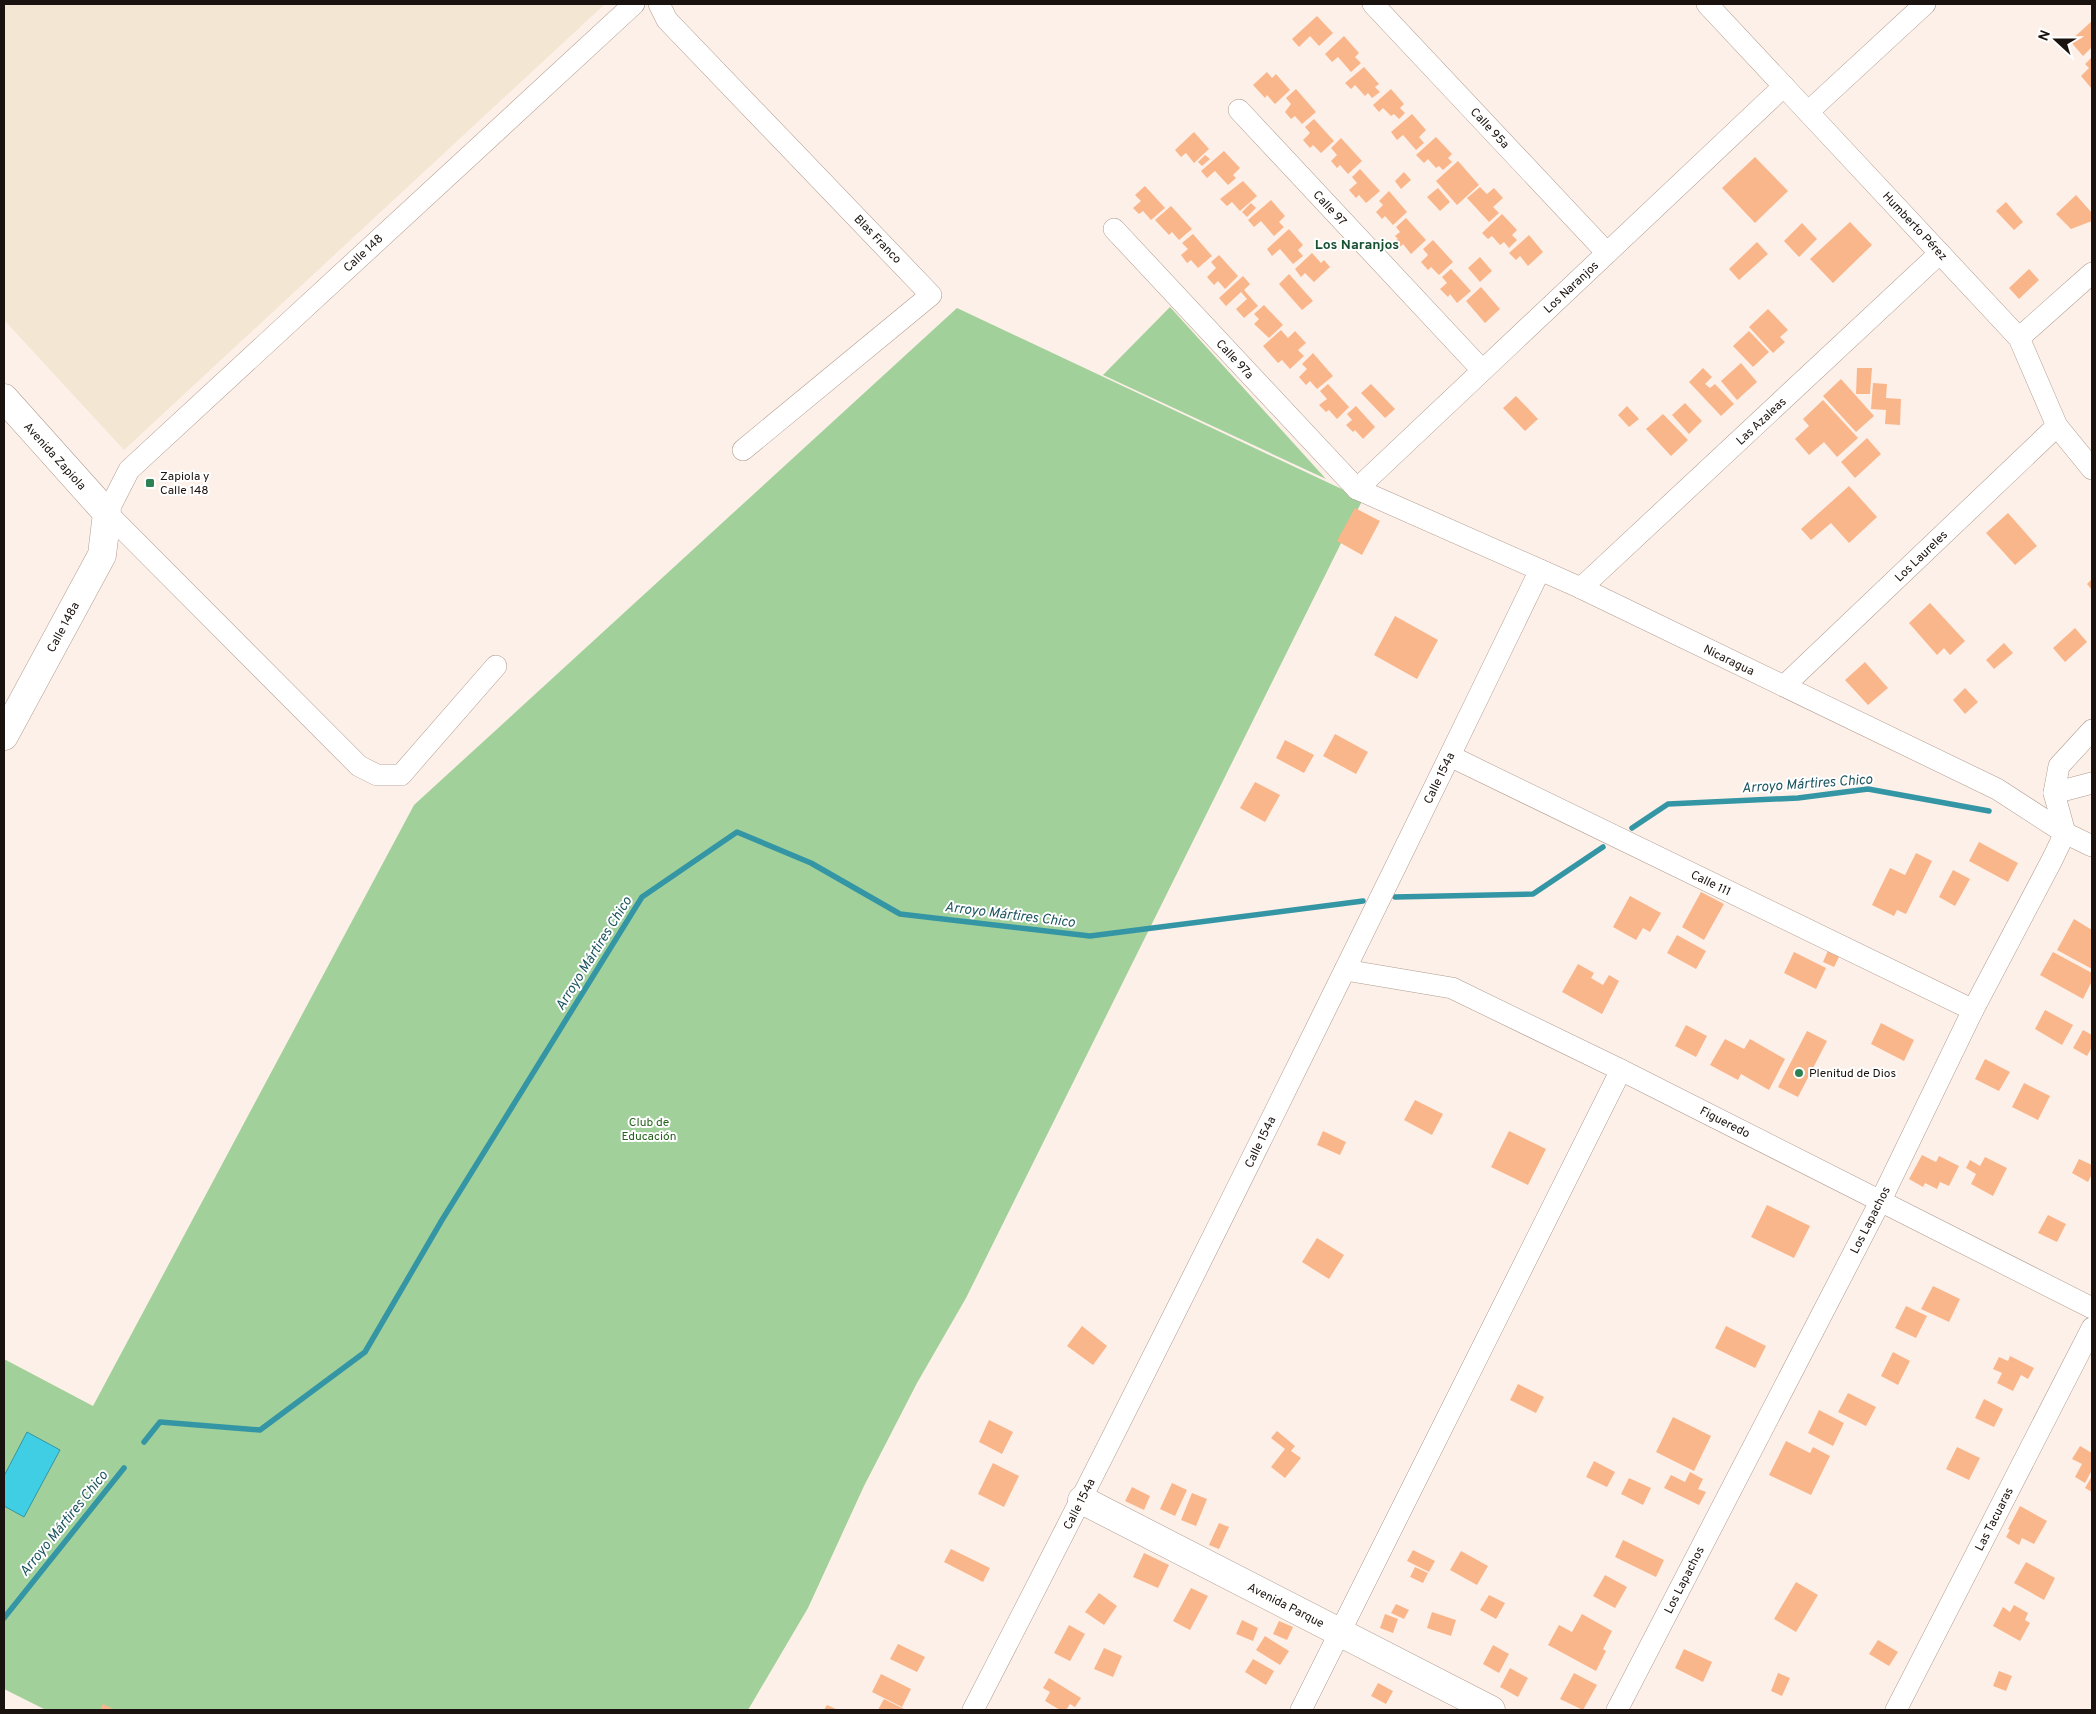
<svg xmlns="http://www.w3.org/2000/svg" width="2096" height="1714" viewBox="0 0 2096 1714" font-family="Overpass,sans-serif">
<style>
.industrial{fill:#f3e7d3}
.green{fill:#a2d09b}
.water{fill:#3fcee4;stroke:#3496a4}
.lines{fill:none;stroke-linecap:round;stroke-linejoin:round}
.stream{stroke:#3496a4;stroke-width:5.5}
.building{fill:#fab68b}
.street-casing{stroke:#b09c8f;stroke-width:22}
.secondary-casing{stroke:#b09c8f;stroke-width:29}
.street{stroke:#fff;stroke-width:21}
.secondary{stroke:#fff;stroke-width:28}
.poi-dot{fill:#2d8255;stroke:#fff;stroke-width:2}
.labels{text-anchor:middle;stroke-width:4;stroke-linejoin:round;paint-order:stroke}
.street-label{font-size:12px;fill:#1a120e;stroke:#fff}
.poi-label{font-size:12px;fill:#1a120e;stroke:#fff;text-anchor:start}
.park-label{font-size:12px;fill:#26641e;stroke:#fff}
.neighbourhood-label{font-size:14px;font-weight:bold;fill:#175233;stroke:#fff}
.water-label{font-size:14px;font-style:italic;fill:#1d5660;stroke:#fff}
</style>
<rect width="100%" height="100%" fill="#fdf0e8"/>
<path class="industrial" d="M4 4H605L124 450 4 320Z"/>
<g class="green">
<path d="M1170 307 1326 479 1103 375Z"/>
<path d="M957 308 1363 499 966 1298 917 1383 864 1486 808 1608 748 1710H46L4 1689V1359L93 1406 414 805Z"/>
</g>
<path class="water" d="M27 1432 60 1450 24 1517 4 1506V1476Z"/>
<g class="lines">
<g class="stream">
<path d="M1632 828 1668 804 1798 798 1868 789 1989 811"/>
<path d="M1395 897 1533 894 1603 847"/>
<path d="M144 1442 160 1422 260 1430 365 1352 442 1220 642 897 737 832 811 863 900 914 1090 936 1363 901"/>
<path d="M4 1618 124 1468"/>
</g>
</g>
<g class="building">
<path d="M1317 16 1333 33 1319 46 1310 36 1299 47 1292 39Z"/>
<path d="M2092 21V47L2083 56 2070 41Z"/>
<path d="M1344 36 1359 53 1355 57 1361 63 1351 72 1338 57 1332 62 1325 54Z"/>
<path d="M2092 57V89L2081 76 2089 68 2085 64Z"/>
<path d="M1364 67 1379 84 1375 87 1380 92 1372 98 1368 93 1365 96 1355 85 1351 89 1345 83Z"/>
<path d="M1267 72 1272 78 1276 74 1290 90 1275 104 1267 95 1265 98 1253 85Z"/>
<path d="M1296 89 1316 112 1302 124 1295 116 1291 119 1285 112 1291 104 1286 98Z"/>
<path d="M1391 89 1404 104 1400 108 1405 113 1399 119 1394 114 1391 116 1383 108 1379 112 1373 105Z"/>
<path d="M1412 114 1426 130 1419 137 1424 143 1416 150 1403 135 1397 140 1391 132Z"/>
<path d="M1314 119 1334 141 1321 153 1313 145 1310 148 1303 140 1310 133 1305 127Z"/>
<path d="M1194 132 1209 149 1194 163 1186 153 1181 157 1175 150Z"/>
<path d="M1436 137 1452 154 1448 158 1452 162 1443 170 1439 166 1436 168 1428 159 1424 163 1416 155Z"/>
<path d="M1341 138 1362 161 1348 174 1340 165 1337 168 1331 161 1337 155 1331 148Z"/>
<path d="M1224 151 1240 168 1233 175 1236 178 1228 185 1215 171 1207 178 1201 171Z"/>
<path d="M1205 155 1210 159 1202 166 1198 162Z"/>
<path d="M1755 157 1788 191 1755 223 1722 188Z"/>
<path d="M1458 161 1479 185 1457 205 1436 181Z"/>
<path d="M1360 169 1380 191 1366 203 1359 195 1356 198 1349 190 1357 183 1352 177Z"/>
<path d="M1404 172 1411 180 1401 189 1395 181Z"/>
<path d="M1243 181 1257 196 1240 211 1232 202 1227 206 1220 199Z"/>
<path d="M1145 186 1165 208 1151 220 1143 211 1139 214 1133 208 1141 201 1135 195Z"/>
<path d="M1480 187 1487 194 1494 188 1503 198 1493 207 1499 213 1489 222 1467 198Z"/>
<path d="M1438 188 1450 202 1440 211 1427 197Z"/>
<path d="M1389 191 1407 212 1393 225 1385 216 1382 219 1376 212 1383 205 1379 201Z"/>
<path d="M2076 195 2092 213V221L2071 229 2056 214Z"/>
<path d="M1271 200 1285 216 1279 222 1284 227 1274 236 1261 221 1254 227 1248 220Z"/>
<path d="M2006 202 2023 222 2014 230 1996 211Z"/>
<path d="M1251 203 1256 208 1247 217 1242 212Z"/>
<path d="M1171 206 1192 229 1179 240 1172 232 1169 235 1155 220Z"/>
<path d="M1502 214 1517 230 1512 235 1517 240 1509 248 1504 242 1500 245 1492 236 1488 239 1482 233Z"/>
<path d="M1406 218 1426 240 1411 254 1403 244 1400 247 1394 241 1398 239 1395 236 1400 232 1396 227Z"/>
<path d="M1850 222 1872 245 1833 283 1810 259Z"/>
<path d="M1802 223 1817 239 1799 257 1784 241Z"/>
<path d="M1289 229 1303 245 1298 250 1303 256 1293 264 1280 249 1272 256 1267 249Z"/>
<path d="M1193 234 1212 256 1198 268 1191 260 1187 263 1181 255 1188 249 1182 243Z"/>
<path d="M1529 235 1543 252 1528 266 1520 256 1516 260 1509 253Z"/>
<path d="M1433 240 1453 262 1439 275 1431 267 1428 270 1421 262 1428 255 1423 249Z"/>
<path d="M1757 242 1768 254 1739 280 1729 269Z"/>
<path d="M1312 253 1321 263 1324 260 1330 267 1314 282 1305 273 1301 277 1295 269Z"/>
<path d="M1219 255 1238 276 1225 289 1218 281 1214 285 1207 277 1216 268 1211 262Z"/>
<path d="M1480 257 1492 271 1480 282 1468 268Z"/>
<path d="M1451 269 1471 291 1457 303 1450 294 1448 297 1440 289 1447 283 1442 277Z"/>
<path d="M2029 269 2039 280 2019 299 2009 288Z"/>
<path d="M1289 274 1313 301 1302 310 1279 284Z"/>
<path d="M1243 276 1250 284 1244 290 1258 306 1244 318 1236 309 1247 299 1241 292 1226 306 1219 298Z"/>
<path d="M1481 287 1500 309 1485 323 1466 301Z"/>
<path d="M1264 305 1283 325 1269 338 1254 324 1259 319 1254 314Z"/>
<path d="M1768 309 1788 330 1780 337 1785 342 1773 353 1749 327Z"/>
<path d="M1281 330 1288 338 1295 331 1306 343 1298 350 1304 356 1290 369 1282 360 1278 363 1263 346Z"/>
<path d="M1749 331 1769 352 1753 367 1733 346Z"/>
<path d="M1313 353 1333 376 1317 389 1310 381 1306 385 1299 377 1307 369 1302 364Z"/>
<path d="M1741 363 1757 382 1737 400 1721 381Z"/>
<path d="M1703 368 1712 377 1705 384 1710 388 1715 384 1734 404 1721 416 1689 382Z"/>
<path d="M1857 368H1872L1870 394H1856Z"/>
<path d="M1841 379 1874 416 1856 432 1823 396Z"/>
<path d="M1873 383 1887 384 1886 398 1901 399 1900 425 1885 424 1886 410 1871 409Z"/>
<path d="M1328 384 1349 407 1337 419 1329 410 1326 412 1319 405 1327 399 1320 391Z"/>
<path d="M1371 384 1395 409 1385 418 1361 393Z"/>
<path d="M1516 396 1538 419 1525 431 1503 408Z"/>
<path d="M1823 400 1858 438 1837 457 1824 442 1809 455 1795 439 1809 426 1803 419Z"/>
<path d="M1685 403 1702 421 1689 434 1672 415Z"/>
<path d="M1356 406 1375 427 1363 439 1355 430 1353 432 1346 425 1352 420 1347 414Z"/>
<path d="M1627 406 1639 419 1629 427 1618 415Z"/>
<path d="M1663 414 1688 440 1671 456 1646 429Z"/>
<path d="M1867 438 1881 454 1855 478 1841 462Z"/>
<path d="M1849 486 1877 517 1849 543 1831 523 1811 540 1801 529Z"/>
<path d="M1355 508 1380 521 1362 555 1337 541Z"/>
<path d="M2008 513 2037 546 2015 565 1986 533Z"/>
<path d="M2092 579V590L2087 584Z"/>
<path d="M1930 603 1965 641 1950 655 1944 648 1937 655 1909 623Z"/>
<path d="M1395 616 1438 640 1417 679 1374 655Z"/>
<path d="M2075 628 2087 642 2065 662 2053 648Z"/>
<path d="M2004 643 2013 653 1994 669 1986 660Z"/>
<path d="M1865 662 1888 688 1868 705 1845 680Z"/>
<path d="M1965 688 1978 702 1965 714 1953 700Z"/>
<path d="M1335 734 1368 752 1356 774 1323 756Z"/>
<path d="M1285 740 1314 755 1304 773 1276 758Z"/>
<path d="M1255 782 1280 795 1265 822 1240 808Z"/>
<path d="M1979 842 2018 863 2008 882 1969 861Z"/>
<path d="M1916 853 1932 861 1906 914 1897 910 1894 916 1872 905 1890 868 1905 875Z"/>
<path d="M1953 870 1970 879 1955 906 1939 897Z"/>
<path d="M1701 892 1724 904 1704 940 1682 927Z"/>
<path d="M1630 896 1661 913 1650 932 1643 928 1636 940 1613 927Z"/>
<path d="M2074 919 2092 930V969L2057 950Z"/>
<path d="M1677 935 1706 951 1696 969 1667 953Z"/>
<path d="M1830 946 1842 951 1834 967 1823 962Z"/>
<path d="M1794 952 1826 968 1816 989 1784 973Z"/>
<path d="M2053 952 2092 973V981L2083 999 2040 975Z"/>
<path d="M1578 964 1594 973 1591 978 1603 985 1609 975 1619 981 1602 1014 1562 992Z"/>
<path d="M2045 1010 2073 1025 2062 1045 2035 1029Z"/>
<path d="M1881 1023 1914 1040 1904 1061 1871 1044Z"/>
<path d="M1686 1025 1707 1036 1696 1057 1675 1046Z"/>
<path d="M2083 1030 2092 1035V1047L2087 1056 2073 1048Z"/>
<path d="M1807 1031 1827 1041 1798 1097 1778 1087Z"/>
<path d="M1725 1039 1744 1049 1750 1039 1785 1059 1769 1090 1741 1074 1738 1080 1710 1065Z"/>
<path d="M1985 1059 2010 1072 1999 1091 1975 1079Z"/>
<path d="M2024 1083 2050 1096 2038 1120 2012 1107Z"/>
<path d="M1415 1100 1443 1114 1432 1135 1404 1120Z"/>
<path d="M1323 1131 1346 1142 1340 1155 1317 1145Z"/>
<path d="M1509 1131 1546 1149 1528 1185 1491 1167Z"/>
<path d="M1922 1155 1936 1162 1939 1156 1959 1166 1949 1186 1940 1182 1937 1189 1925 1183 1923 1187 1909 1179Z"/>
<path d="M1985 1157 2007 1168 1993 1196 1971 1184 1976 1174 1966 1168 1970 1160 1980 1166Z"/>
<path d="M2079 1159 2092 1165V1174L2088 1182 2072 1173Z"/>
<path d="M1767 1205 1810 1226 1794 1258 1751 1237Z"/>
<path d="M2048 1215 2066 1224 2057 1242 2038 1233Z"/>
<path d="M1317 1238 1344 1255 1329 1279 1302 1262Z"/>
<path d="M1933 1286 1960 1299 1949 1322 1921 1309Z"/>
<path d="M1906 1306 1927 1316 1916 1338 1895 1328Z"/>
<path d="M1082 1326 1107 1346 1093 1365 1067 1346Z"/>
<path d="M1726 1326 1766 1346 1755 1368 1715 1348Z"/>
<path d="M1893 1352 1910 1361 1898 1385 1881 1376Z"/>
<path d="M2010 1356 2034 1368 2028 1379 2021 1375 2013 1391 1997 1383 2002 1373 1993 1369 1999 1357 2008 1361Z"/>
<path d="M1518 1384 1544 1397 1536 1413 1510 1400Z"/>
<path d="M1848 1393 1876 1407 1866 1426 1838 1412Z"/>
<path d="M1984 1399 2003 1409 1994 1427 1975 1418Z"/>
<path d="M1819 1410 1844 1423 1833 1446 1808 1433Z"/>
<path d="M1673 1417 1711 1436 1694 1471 1656 1452Z"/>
<path d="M989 1420 1013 1432 1002 1454 979 1442Z"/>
<path d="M1277 1431 1295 1446 1291 1451 1301 1458 1285 1478 1271 1467 1285 1449 1271 1438Z"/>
<path d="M1786 1441 1810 1453 1813 1447 1830 1456 1811 1495 1769 1475Z"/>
<path d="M2080 1446 2092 1453V1470L2085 1483 2075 1477 2082 1464 2072 1459Z"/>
<path d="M1957 1447 1980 1458 1969 1480 1946 1469Z"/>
<path d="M1594 1461 1615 1472 1607 1487 1586 1477Z"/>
<path d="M993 1463 1019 1476 1004 1507 978 1494Z"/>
<path d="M1690 1472 1703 1479 1698 1489 1706 1492 1699 1505 1664 1488 1671 1475 1685 1482Z"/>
<path d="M2092 1476V1492L2085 1488Z"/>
<path d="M1629 1478 1651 1488 1643 1505 1621 1494Z"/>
<path d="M1172 1483 1187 1490 1175 1516 1160 1509Z"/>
<path d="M1132 1487 1150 1496 1144 1510 1125 1501Z"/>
<path d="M1192 1493 1207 1499 1196 1526 1181 1520Z"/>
<path d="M2020 1506 2047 1521 2034 1544 2022 1538 2019 1545 2006 1537 2010 1530 2008 1529Z"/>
<path d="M1219 1523 1229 1527 1219 1549 1209 1545Z"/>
<path d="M1623 1540 1664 1560 1656 1577 1615 1557Z"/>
<path d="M951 1549 990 1568 983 1582 944 1562Z"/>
<path d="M1413 1550 1435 1561 1429 1572 1407 1561Z"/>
<path d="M1461 1551 1488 1566 1477 1585 1450 1570Z"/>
<path d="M1144 1553 1169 1565 1158 1588 1133 1577Z"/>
<path d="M2026 1562 2055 1578 2044 1600 2014 1583Z"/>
<path d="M1415 1567 1428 1573 1423 1583 1410 1577Z"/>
<path d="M1605 1575 1627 1587 1615 1608 1593 1596Z"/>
<path d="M1796 1582 1818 1595 1796 1632 1774 1619Z"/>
<path d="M1191 1588 1208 1596 1190 1630 1173 1621Z"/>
<path d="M1099 1593 1117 1606 1104 1625 1085 1612Z"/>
<path d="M1489 1595 1505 1603 1496 1619 1480 1610Z"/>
<path d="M1396 1604 1409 1610 1404 1619 1391 1613Z"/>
<path d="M2014 1605 2028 1613 2025 1620 2030 1623 2020 1641 1993 1626 2003 1607 2010 1612Z"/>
<path d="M1432 1612 1456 1620 1451 1636 1427 1628Z"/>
<path d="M1385 1614 1398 1619 1393 1633 1380 1628Z"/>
<path d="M1582 1614 1612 1631 1603 1649 1606 1651 1596 1671 1548 1645 1559 1625 1572 1632Z"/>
<path d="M1242 1620 1258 1628 1253 1641 1236 1634Z"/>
<path d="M1279 1621 1293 1627 1287 1640 1273 1634Z"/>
<path d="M1069 1625 1085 1634 1070 1661 1054 1653Z"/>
<path d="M1265 1636 1289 1651 1280 1665 1256 1650Z"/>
<path d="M1878 1640 1898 1652 1889 1666 1869 1654Z"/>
<path d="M898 1644 925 1657 917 1672 890 1659Z"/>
<path d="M1493 1645 1509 1654 1499 1673 1483 1664Z"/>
<path d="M1104 1648 1122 1656 1113 1677 1094 1669Z"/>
<path d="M1684 1649 1712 1662 1703 1682 1675 1668Z"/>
<path d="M1253 1659 1274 1671 1266 1685 1245 1672Z"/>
<path d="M1510 1668 1528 1678 1518 1697 1500 1687Z"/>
<path d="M1999 1671 2012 1676 2006 1691 1993 1686Z"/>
<path d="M1574 1673 1597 1685 1583 1710 1560 1699Z"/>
<path d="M1778 1673 1790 1678 1782 1696 1771 1691Z"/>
<path d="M881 1674 911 1689 902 1707 872 1692Z"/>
<path d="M1049 1678 1081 1698 1075 1707 1070 1704 1066 1710H1060L1045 1701 1050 1692 1043 1688Z"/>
<path d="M1378 1683 1393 1691 1386 1704 1371 1696Z"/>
<path d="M884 1699 906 1710H878Z"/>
<path d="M103 1704 115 1710H100Z"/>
<path d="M827 1705 838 1710H824Z"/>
</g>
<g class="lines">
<g class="street-casing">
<g id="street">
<path d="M659 4 667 20 931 295 743 450"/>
<path d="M1373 4 1607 253"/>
<path d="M1707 4 2019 338 2057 426 2092 469"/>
<path d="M1239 110 1482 370"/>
<path d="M1808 112 1925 4"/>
<path d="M1114 229 1357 489 1581 588 1997 789 2065 833 2092 846"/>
<path d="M2019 338 2092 273"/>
<path d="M1357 489 1784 86"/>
<path d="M1581 588 1940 253"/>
<path d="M496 666 401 775H377L359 766 107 513 129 470 634 4"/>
<path d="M1784 686 2057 426"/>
<path d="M1450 756 1973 1010"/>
<path d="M2054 793 2092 783"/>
<path d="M1345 970 1452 988 1621 1070 2092 1308"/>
<path d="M973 1710C1168 1333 1355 952 1540 570"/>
<path d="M1301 1710 1621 1070"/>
<path d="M1617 1710 1881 1200 1973 1010 2052 860 2065 833 2054 793 2059 766 2092 730"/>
<path d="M1896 1710 2092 1328"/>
</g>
</g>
<g class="secondary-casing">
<g id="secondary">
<path d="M4 398 107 513 102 555 4 736"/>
<path d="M1082 1500 1491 1710"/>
</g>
</g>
<use href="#street" class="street"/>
<use href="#secondary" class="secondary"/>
</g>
<g class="poi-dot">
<rect x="145" y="478" width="10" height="10" rx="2.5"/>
<circle cx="1799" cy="1073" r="5"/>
</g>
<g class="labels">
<g class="street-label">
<text transform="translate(1490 128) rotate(47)" y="4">Calle 95a</text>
<text transform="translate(1330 208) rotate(47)" y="4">Calle 97</text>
<text transform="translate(1915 226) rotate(47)" y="4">Humberto Pérez</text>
<text transform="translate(878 239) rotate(46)" y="4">Blas Franco</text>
<text transform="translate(363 253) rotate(-43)" y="4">Calle 148</text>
<text transform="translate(1571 287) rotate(-43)" y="4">Los Naranjos</text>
<text transform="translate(1235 359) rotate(47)" y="4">Calle 97a</text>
<text transform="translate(1761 421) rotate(-43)" y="4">Las Azaleas</text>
<text transform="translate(55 456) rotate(48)" y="4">Avenida Zapiola</text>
<text transform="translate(1921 556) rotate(-44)" y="4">Los Laureles</text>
<text transform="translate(63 627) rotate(-62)" y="4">Calle 148a</text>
<text transform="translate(1729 660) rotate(26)" y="4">Nicaragua</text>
<text transform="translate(1439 778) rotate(-64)" y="4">Calle 154a</text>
<text transform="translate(1711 883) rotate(26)" y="4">Calle 111</text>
<text transform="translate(1725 1122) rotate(27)" y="4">Figueredo</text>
<text transform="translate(1260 1142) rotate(-64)" y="4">Calle 154a</text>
<text transform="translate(1870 1220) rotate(-63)" y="4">Los Lapachos</text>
<text transform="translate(1079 1504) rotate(-63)" y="4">Calle 154a</text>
<text transform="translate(1994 1519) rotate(-63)" y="4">Las Tacuaras</text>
<text transform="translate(1684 1580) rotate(-63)" y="4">Los Lapachos</text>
<text transform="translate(1286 1605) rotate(27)" y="4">Avenida Parque</text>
</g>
<g class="poi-label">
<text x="160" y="480">Zapiola y<tspan x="160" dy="14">Calle 148</tspan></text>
<text x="1809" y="1077">Plenitud de Dios</text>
</g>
<g class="park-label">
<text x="649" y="1126">Club de<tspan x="649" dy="14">Educación</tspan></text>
</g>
<g class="neighbourhood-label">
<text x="1357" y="249">Los Naranjos</text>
</g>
<g class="water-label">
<text transform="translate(1807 783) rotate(-4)" y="5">Arroyo Mártires Chico</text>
<text transform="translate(1010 914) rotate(7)" y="5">Arroyo Mártires Chico</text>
<text transform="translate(593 953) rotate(-58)" y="5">Arroyo Mártires Chico</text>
<text transform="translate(63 1523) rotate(-51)" y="5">Arroyo Mártires Chico</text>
</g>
</g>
<rect width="2096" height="1714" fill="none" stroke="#1a120e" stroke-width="10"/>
<g transform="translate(2056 40) rotate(291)" stroke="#ffffff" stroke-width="4" paint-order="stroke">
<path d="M0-4L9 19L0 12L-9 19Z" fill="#1a120e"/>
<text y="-8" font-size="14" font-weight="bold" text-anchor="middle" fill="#1a120e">N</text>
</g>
</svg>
